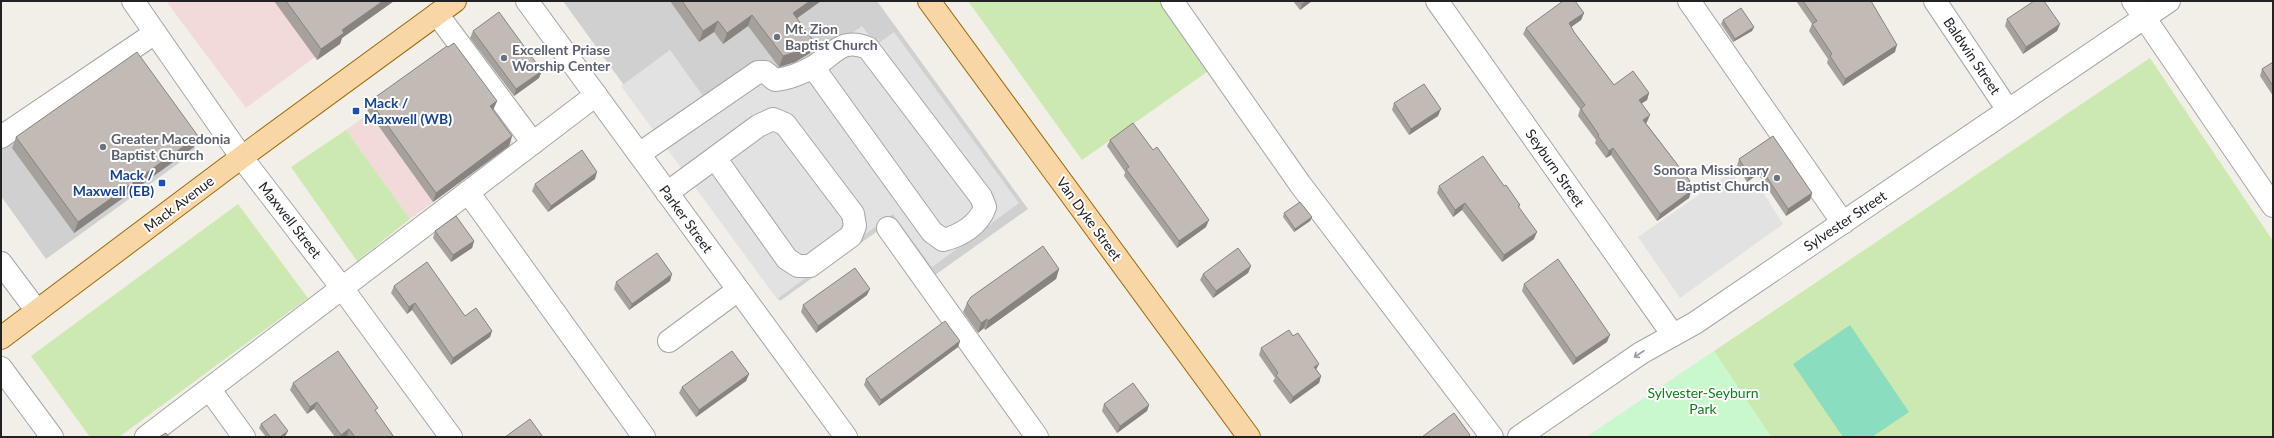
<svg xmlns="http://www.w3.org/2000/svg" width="2274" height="438" viewBox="0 0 2274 438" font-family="Lato,sans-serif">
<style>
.commercial{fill:#f1dad9}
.religious{fill:#d0d0d0}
.grass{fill:#cce9b1}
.park{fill:#c9f8cd}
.pitch{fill:#8addbe}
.parking{fill:#e2e2e2}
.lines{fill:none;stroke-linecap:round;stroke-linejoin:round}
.minor-casing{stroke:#a6a6a6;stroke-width:24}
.major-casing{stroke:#9b6a05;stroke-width:24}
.minor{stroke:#fff;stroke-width:22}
.major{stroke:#f9d6a6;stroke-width:22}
.wall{fill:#a7a19c}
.shaded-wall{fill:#88837f}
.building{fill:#c2bbb5;stroke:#88837f}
.oneway{stroke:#9c9c9c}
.worship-dot{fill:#6b7280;stroke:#fff;stroke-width:1.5}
.transit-dot{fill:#1a4fb4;stroke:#fff;stroke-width:1.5}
.labels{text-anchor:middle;stroke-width:4;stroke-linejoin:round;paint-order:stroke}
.worship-label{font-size:14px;font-weight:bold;fill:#5b616d;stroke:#fff;text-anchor:start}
.street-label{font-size:14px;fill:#222;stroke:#fff}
.transit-label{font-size:14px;font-weight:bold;fill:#164399;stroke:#fff;text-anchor:start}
.park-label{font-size:14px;fill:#10801a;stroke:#fff}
</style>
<rect width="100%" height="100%" fill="#f2efe9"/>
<g class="commercial">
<path d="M166 1H391L246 108Z"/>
<path d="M449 55 514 144 410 219 346 130Z"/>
</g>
<g class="religious">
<path d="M563 1H877L1028 209 935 275 893 220 780 301Z"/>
<path d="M129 56 197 150 46 259 1 196V148Z"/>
</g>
<g class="grass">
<path d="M968 1H1167L1214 67 1082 160Z"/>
<path d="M2150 58 2273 241V437H1771L1714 351Z"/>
<path d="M346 130 410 219 357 261 291 167Z"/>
<path d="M238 204 308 298 119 437H90L31 356Z"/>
</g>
<path class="park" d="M1714 351 1771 437H1586Z"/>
<path class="pitch" d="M1850 325 1909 412 1872 437H1843L1793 364Z"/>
<g class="parking">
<path d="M862 26 876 45 894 32 1019 203 932 267 893 214 777 299 621 86 670 50 716 114 763 80 771 91Z"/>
<path d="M1732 172 1747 194 1759 186 1783 224 1680 298 1638 237Z"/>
</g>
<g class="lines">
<g class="minor-casing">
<g id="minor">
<path d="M133 1 242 158 342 288 451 437"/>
<path d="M527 1 846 437"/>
<path d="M1172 1 1300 184 1492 437"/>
<path d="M1437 1 1673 335"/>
<path d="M1689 1 1843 223"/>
<path d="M1935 1 2008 110"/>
<path d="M2133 1 2273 206"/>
<path d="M437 14 533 143"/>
<path d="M1 137 155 33"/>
<path d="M639 154 758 72H765L775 80C787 79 803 73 813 67 835 54 841 37 868 48L981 197 985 207C979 225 960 236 943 240L932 232 813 67"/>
<path d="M468 192 644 437"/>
<path d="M667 193 758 126 773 119 785 124 853 214 855 226 851 236 810 266H798L787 259 715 158"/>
<path d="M888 228 1037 437"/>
<path d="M1 263 37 311"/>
<path d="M669 341 738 290"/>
<path d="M1 368 52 437"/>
<path d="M210 390 244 437"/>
<path d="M146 437 596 95"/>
<path d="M1519 437 1641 353 1695 323 2169 1"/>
</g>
</g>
<g class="major-casing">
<g id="major">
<path d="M929 1 1249 437"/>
<path d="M1 338 227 168 455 1"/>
</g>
</g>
<use href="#minor" class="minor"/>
<use href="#major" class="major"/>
</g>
<g class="wall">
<path d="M274 1H394L342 38 340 44 317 60Z"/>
<path d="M670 1H821L797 18 810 53 795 62 779 67 748 26 723 44 714 32 699 42Z"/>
<path d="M1293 1H1312L1300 10Z"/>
<path d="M1796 1H1871L1895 52 1843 86 1827 63 1828 59 1809 31 1812 24Z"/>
<path d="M1584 13 1581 20 1571 27 1574 32 1614 85 1649 93 1647 100 1641 104 1647 122 1646 123 1690 181 1688 187 1691 191 1689 198 1657 221 1611 155 1606 158 1595 143 1596 140 1578 116 1580 109 1523 34 1526 28Z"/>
<path d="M2007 19 2060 24 2057 31 2023 54 2005 26Z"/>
<path d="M1723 20 1754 27 1752 31 1733 42 1721 24Z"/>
<path d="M473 31 539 78 514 96 470 38Z"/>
<path d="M2273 62V96L2260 76 2262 69Z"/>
<path d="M370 101H497L493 110 512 136 509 146 433 202 367 110Z"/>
<path d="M1394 103 1438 116 1409 135 1392 110Z"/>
<path d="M1773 136 1812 193 1810 200 1786 216 1758 174 1747 182 1737 166 1739 159Z"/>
<path d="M16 137 194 147 74 233 12 148Z"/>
<path d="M1110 140 1153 150 1206 227 1177 248 1124 176 1125 172 1107 146Z"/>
<path d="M595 179 548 212 532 191 535 184Z"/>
<path d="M1439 186H1504L1520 205 1519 207 1534 239 1502 262 1462 210 1453 217 1437 193Z"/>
<path d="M1284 213 1312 217 1310 221 1294 232 1283 217Z"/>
<path d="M435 231 474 241 472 248 451 262 433 238Z"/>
<path d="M1251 266 1248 273 1213 298 1200 280 1203 274Z"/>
<path d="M1059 269 1056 279 985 330 984 328 978 333 963 312 967 303Z"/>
<path d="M670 281 629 310 614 289 616 282Z"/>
<path d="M1524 284 1607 342 1573 365 1522 291Z"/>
<path d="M394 286 492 331 490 337 451 365 412 310 407 314 391 293Z"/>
<path d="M867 295 816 333 801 312 803 305Z"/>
<path d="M960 341 958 347 879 406 864 385 866 379Z"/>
<path d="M1261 348 1317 370 1321 376 1319 383 1290 404 1273 381 1275 378 1259 355Z"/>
<path d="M749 374 746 381 696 417 679 393 682 387Z"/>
<path d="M293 383 376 412 394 437H348L347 436 345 437H335L314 409 307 414 290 390Z"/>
<path d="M1104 404 1149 405 1147 411 1117 433 1102 411Z"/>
<path d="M261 424 286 435 283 437H266L259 428Z"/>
</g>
<g class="shaded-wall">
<path d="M383 1H394L342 38 340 44 317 60 321 49 342 30Z"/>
<path d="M810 1H821L789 24 793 13Z"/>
<path d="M1306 1H1312L1300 10 1302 4Z"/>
<path d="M1584 13 1581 20 1567 30 1569 23Z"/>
<path d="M752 15 748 26 723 44 727 33Z"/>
<path d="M718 21 714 32 699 42 703 31Z"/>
<path d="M2060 24 2057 31 2023 54 2026 47Z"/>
<path d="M1754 27 1752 31 1733 42 1735 39Z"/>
<path d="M814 42 810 53 795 62 779 67 783 56Z"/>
<path d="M1897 45 1895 52 1843 86 1845 79Z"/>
<path d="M542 71 539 78 514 96 516 89Z"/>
<path d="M1649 93 1647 100 1636 107 1639 100Z"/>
<path d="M497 101 493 110 490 106Z"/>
<path d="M1441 109 1438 116 1409 135 1411 129Z"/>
<path d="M1650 115 1647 122 1641 127 1643 120Z"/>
<path d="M198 136 194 147 74 233 78 222Z"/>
<path d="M512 136 509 146 433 202 436 193Z"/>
<path d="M1613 148 1611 155 1606 158 1609 151Z"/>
<path d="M1760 167 1758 174 1747 182 1749 175Z"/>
<path d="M597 172 595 179 548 212 551 206Z"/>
<path d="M1690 181 1688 188 1686 184Z"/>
<path d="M1691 191 1689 198 1657 221 1660 214Z"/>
<path d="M1812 193 1810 200 1786 216 1788 209Z"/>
<path d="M1465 203 1462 210 1453 217 1455 210Z"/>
<path d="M1312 217 1310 221 1294 232 1295 229Z"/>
<path d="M1209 220 1206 227 1177 248 1179 241Z"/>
<path d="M1537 232 1534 239 1502 262 1504 255Z"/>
<path d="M474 241 472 248 451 262 453 255Z"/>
<path d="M1251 266 1248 273 1213 298 1216 291Z"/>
<path d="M1059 269 1056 279 985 330 988 321Z"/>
<path d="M672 274 670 281 629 310 632 304Z"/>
<path d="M870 289 867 295 816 333 818 326Z"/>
<path d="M415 303 412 310 407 314 409 307Z"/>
<path d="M987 319 984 328 978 333 981 323Z"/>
<path d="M492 331 490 337 451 365 453 358Z"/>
<path d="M1610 335 1607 342 1573 365 1576 358Z"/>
<path d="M960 341 958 347 879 406 881 400Z"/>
<path d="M1319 364 1316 370 1314 367Z"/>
<path d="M749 374 746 381 696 417 699 410Z"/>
<path d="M1321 376 1319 383 1290 404 1293 397Z"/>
<path d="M317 402 314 409 307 414 310 407Z"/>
<path d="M1149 405 1147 411 1117 433 1120 426Z"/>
<path d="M349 429 347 436 345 437H340L341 435Z"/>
<path d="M288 431 286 435 283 437H280Z"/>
</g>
<g class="building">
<path d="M286 1H383L342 30 344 33 321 49Z"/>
<path d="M682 1H810L793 13 814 42 799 51 783 56 752 15 727 33 718 21 703 31Z"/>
<path d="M1300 1H1306L1302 4Z"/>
<path d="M1563 1H1575L1584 13 1569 23 1574 32 1614 85 1633 71 1649 93 1639 100 1650 115 1643 120 1690 181 1686 184 1691 191 1660 214 1613 148 1609 151 1598 136 1599 135 1581 109 1585 105 1526 28Z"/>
<path d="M1803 1H1871L1897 45 1845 79 1830 56 1832 54 1812 24 1817 21Z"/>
<path d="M2034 1H2044L2060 24 2026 47 2007 19Z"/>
<path d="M1741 8 1754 27 1735 39 1723 20Z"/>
<path d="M499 12 542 71 516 89 473 31Z"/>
<path d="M454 43 497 101 490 106 512 136 436 193 370 101 447 46 448 47Z"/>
<path d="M137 52 198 136 78 222 16 137Z"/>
<path d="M2273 62V86L2262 69Z"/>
<path d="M1424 84 1441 109 1411 129 1394 103Z"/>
<path d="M1133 123 1153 150 1157 147 1209 220 1179 241 1126 169 1129 167 1110 140Z"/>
<path d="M1773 136 1812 193 1788 209 1760 167 1749 175 1739 159Z"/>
<path d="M582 150 597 172 551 206 535 184Z"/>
<path d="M1483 156 1504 186 1506 185 1520 205 1518 206 1537 232 1504 255 1465 203 1455 210 1439 186Z"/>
<path d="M1300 202 1312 217 1295 229 1284 213Z"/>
<path d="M456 216 474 241 453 255 435 231Z"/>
<path d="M1043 246 1059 269 988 321 987 319 981 323 967 303 971 297Z"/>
<path d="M1238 248 1251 266 1216 291 1203 274Z"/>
<path d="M657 253 672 274 632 304 616 282Z"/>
<path d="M1558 259 1610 335 1576 358 1524 284Z"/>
<path d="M427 262 465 316 476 308 492 331 453 358 415 303 409 307 394 286Z"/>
<path d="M855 268 870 289 818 326 803 305Z"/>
<path d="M945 321 960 341 881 400 866 379Z"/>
<path d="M1289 330 1293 336 1298 333 1319 364 1314 367 1321 376 1293 397 1276 375 1278 373 1261 348Z"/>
<path d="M338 351 378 408 375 410 394 437H355L349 429 341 435 317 402 310 407 293 383Z"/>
<path d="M732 351 749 374 699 410 682 387Z"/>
<path d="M1133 383 1149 405 1120 426 1104 404Z"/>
<path d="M1454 413 1470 435 1468 437H1422Z"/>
<path d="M275 414 288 431 280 437H270L261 424Z"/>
<path d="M530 419 543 437H505Z"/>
<path d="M166 433 169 437H159Z"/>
</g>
<defs><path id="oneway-shaft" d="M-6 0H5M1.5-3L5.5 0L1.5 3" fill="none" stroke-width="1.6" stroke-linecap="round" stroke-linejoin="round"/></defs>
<use class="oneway" href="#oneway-shaft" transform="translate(1639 354) rotate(147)"/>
<g class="worship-dot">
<circle cx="777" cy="37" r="4"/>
<circle cx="504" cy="58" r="4"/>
<circle cx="103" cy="147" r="4"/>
<circle cx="1777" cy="178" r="4"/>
</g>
<g class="transit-dot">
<rect x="352" y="107" width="8" height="8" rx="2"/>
<rect x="158" y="179" width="8" height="8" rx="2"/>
</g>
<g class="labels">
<g class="worship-label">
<text x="785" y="34">Mt. Zion<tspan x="785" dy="16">Baptist Church</tspan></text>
<text x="512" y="55">Excellent Priase<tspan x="512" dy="16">Worship Center</tspan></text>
<text x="111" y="144">Greater Macedonia<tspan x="111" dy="16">Baptist Church</tspan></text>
<text x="1769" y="175" text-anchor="end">Sonora Missionary<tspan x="1769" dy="16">Baptist Church</tspan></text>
</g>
<g class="street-label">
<text transform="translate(1972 56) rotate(56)" y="5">Baldwin Street</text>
<text transform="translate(1555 168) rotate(55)" y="5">Seyburn Street</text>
<text transform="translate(179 204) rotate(-37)" y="5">Mack Avenue</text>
<text transform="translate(686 219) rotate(54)" y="5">Parker Street</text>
<text transform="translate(1089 219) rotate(54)" y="5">Van Dyke Street</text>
<text transform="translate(290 220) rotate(52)" y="5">Maxwell Street</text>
<text transform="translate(1845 221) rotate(-34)" y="5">Sylvester Street</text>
</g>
<g class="transit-label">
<text x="364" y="108">Mack /<tspan x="364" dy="16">Maxwell (WB)</tspan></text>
<text x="154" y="180" text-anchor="end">Mack /<tspan x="154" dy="16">Maxwell (EB)</tspan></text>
</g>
<g class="park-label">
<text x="1703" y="398">Sylvester-Seyburn<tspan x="1703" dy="16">Park</tspan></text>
</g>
</g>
<rect width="2274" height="438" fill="none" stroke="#222222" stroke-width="4"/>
</svg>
